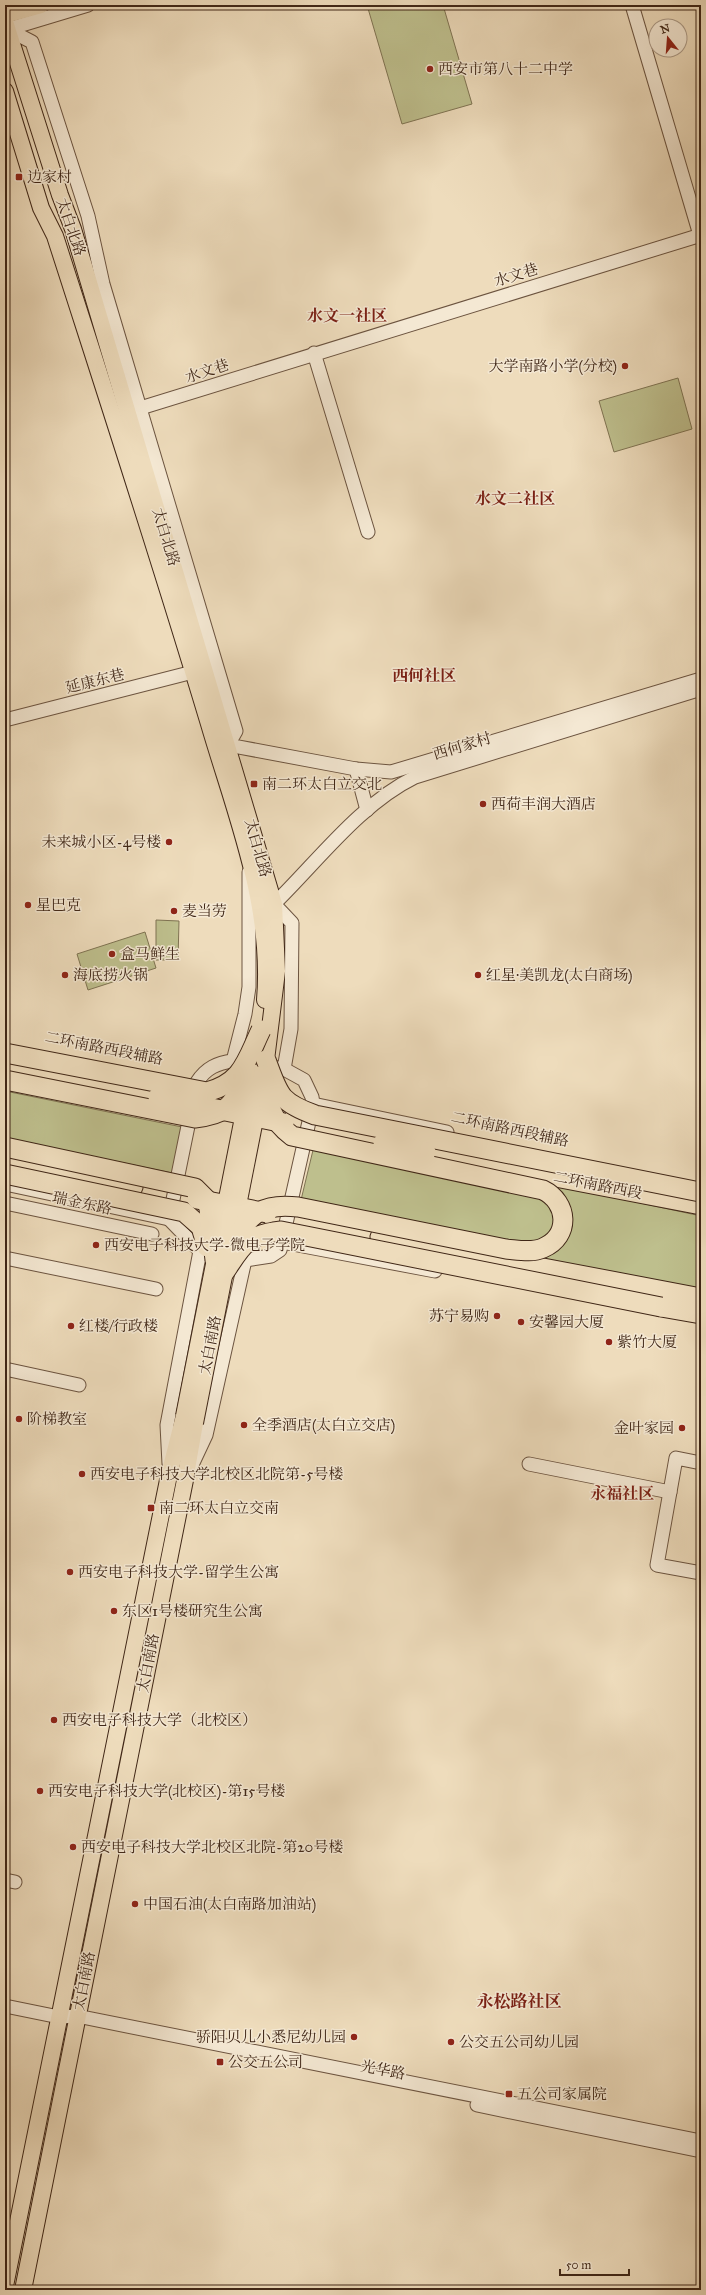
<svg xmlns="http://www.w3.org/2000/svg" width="706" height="2295" viewBox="0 0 706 2295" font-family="'IM FELL Great Primer','Noto Serif SC',serif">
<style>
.grass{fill:#bebf8d;stroke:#7f7352}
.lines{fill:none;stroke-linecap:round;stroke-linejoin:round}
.minor-casing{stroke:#6c5440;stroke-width:15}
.major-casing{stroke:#402717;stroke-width:18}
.highway-casing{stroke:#402717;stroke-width:21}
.minor{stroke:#f4e8d3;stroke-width:13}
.major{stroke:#eedcbc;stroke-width:16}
.highway{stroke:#eedcbc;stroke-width:19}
.major-bridge-casing{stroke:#402717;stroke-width:18;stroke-linecap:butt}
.highway-bridge-casing{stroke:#402717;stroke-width:21;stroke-linecap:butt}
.major-bridge{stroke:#eedcbc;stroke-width:16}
.highway-bridge{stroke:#eedcbc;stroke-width:19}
.poi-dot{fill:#8f2418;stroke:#f4e8d3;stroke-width:1.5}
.labels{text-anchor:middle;stroke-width:3;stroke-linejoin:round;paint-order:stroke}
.poi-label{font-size:15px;fill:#402717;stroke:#f4e8d3;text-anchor:start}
.street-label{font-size:15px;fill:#402717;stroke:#f4e8d3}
.neighbourhood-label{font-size:16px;font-weight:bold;fill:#7a1f14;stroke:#f4e8d3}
.quarter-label{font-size:17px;font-weight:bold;fill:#7a1f14;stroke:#f4e8d3}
</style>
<rect width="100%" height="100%" fill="#eedcbc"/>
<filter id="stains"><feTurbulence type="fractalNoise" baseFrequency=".005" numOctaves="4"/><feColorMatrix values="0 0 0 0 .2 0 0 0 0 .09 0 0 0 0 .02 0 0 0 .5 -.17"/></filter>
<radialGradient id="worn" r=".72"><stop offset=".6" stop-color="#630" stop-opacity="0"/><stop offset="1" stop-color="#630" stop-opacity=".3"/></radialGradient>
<g class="grass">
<path d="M367 5H443L472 104 402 124Z"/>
<path d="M678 378 692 429 614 452 599 401Z"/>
<path d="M156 920 179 921 178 960H156Z"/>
<path d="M145 932 156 968 88 990 77 954Z"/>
<path d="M5 1091 182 1127 172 1173 5 1138Z"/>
<path d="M314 1146 543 1195 556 1212 551 1237 526 1245 301 1200Z"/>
<path d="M552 1184 701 1216V1289L684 1288 535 1257 559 1245Z"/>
</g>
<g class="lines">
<g class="minor-casing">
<g id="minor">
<path d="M632 5 700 235"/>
<path d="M7 29 32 42 88 216 103 284 236 731 228 745 356 769 391 772 701 679"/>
<path d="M5 30 88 5"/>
<path d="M314 353 368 532"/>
<path d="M134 410 701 235"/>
<path d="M5 720 193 672"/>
<path d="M356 769 367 810"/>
<path d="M233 1061 284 1069 304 1080 312 1097 313 1104 280 1250 271 1256 245 1260 200 1251 169 1219 197 1082C206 1068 217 1063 233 1061Z"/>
<path d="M233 1061 245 1014 249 987V872"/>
<path d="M284 1069 291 1029 292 923 274 904C318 861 360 804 415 777L701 689"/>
<path d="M313 1104 447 1132"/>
<path d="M5 1184 169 1219"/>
<path d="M5 1203 152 1234"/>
<path d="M282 1242 435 1271"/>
<path d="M5 1258 156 1289"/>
<path d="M5 1369 79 1385"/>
<path d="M701 1463 676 1458 657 1565 701 1573"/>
<path d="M169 1464 167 1425 200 1251"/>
<path d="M529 1464 670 1492"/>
<path d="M191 1467 206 1435 245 1260"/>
<path d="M5 1880 15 1882"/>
<path d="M5 2006 59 2017 77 2016 701 2141"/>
<path d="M477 2105 701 2151"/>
</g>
</g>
<g class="major-casing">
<g id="major">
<path d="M5 15 41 5"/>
<path d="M5 22 60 195 73 229 274 904 277 971 266 1060"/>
<path d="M5 91 41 208 55 236C107 398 160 560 209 724 235 813 273 905 265 1000"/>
<path d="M5 2286 169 1475 184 1416"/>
<path d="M23 2290 185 1480 195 1423"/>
</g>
</g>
<g class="highway-casing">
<g id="highway">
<path d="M5 1068 158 1097"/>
<path d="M426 1152 701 1205"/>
<path d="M5 1160 133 1187"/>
<path d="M380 1237 701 1298"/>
<path d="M661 1307 701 1314"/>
</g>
</g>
<use href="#minor" class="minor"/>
<use href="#major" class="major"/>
<use href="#highway" class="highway"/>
<g class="major-bridge-casing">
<g id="major-bridge">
<path d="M184 1416 251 1077"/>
<path d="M195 1423 263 1079"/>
</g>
</g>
<g class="highway-bridge-casing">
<g id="highway-bridge">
<path d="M5 1053 207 1092C243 1082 246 1061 261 1030"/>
<path d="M266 1060C279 1095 279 1102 315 1115L700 1192"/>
<path d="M5 1080 195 1118C233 1114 232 1101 251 1073"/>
<path d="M158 1097 284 1123"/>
<path d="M383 1143 426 1152"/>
<path d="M5 1147 195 1188 207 1200 209 1209 215 1260"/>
<path d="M5 1174 184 1212 201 1227 207 1247"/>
<path d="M197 1199 267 1213"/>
<path d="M229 1249C248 1217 258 1202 298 1207L506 1249C518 1250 532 1253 543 1248 571 1236 568 1202 543 1190L292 1136C269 1119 268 1102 263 1075"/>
<path d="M224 1273C243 1245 245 1235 281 1231L661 1307"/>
</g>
</g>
<use href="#major-bridge" class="major-bridge"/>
<use href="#highway-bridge" class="highway-bridge"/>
</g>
<g class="poi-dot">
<circle cx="430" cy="69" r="4"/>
<rect x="15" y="173" width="8" height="8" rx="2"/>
<circle cx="625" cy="366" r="4"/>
<rect x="250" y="780" width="8" height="8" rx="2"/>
<circle cx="483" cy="804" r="4"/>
<circle cx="169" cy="842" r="4"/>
<circle cx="28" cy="905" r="4"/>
<circle cx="174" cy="911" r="4"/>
<circle cx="112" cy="954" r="4"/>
<circle cx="65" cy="975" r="4"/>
<circle cx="478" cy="975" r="4"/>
<circle cx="96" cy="1245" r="4"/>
<circle cx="497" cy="1316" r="4"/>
<circle cx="521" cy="1322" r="4"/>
<circle cx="71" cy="1326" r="4"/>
<circle cx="609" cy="1342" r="4"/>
<circle cx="19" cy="1419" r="4"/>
<circle cx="244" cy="1425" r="4"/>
<circle cx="682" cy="1428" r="4"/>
<circle cx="82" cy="1474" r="4"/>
<rect x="147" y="1504" width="8" height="8" rx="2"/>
<circle cx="70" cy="1572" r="4"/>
<circle cx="114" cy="1611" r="4"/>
<circle cx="54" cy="1720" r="4"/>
<circle cx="40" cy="1791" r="4"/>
<circle cx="73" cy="1847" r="4"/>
<circle cx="135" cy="1904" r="4"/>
<circle cx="354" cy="2037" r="4"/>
<circle cx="451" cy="2042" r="4"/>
<rect x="216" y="2058" width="8" height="8" rx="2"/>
<rect x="505" y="2090" width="8" height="8" rx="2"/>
</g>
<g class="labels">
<g class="poi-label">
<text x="438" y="74">西安市第八十二中学</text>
<text x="27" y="182">边家村</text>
<text x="617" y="371" text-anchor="end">大学南路小学(分校)</text>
<text x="262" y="789">南二环太白立交北</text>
<text x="491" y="809">西荷丰润大酒店</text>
<text x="161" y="847" text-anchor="end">未来城小区-4号楼</text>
<text x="36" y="910">星巴克</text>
<text x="182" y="916">麦当劳</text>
<text x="120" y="959">盒马鲜生</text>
<text x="73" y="980">海底捞火锅</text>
<text x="486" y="980">红星·美凯龙(太白商场)</text>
<text x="104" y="1250">西安电子科技大学-微电子学院</text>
<text x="489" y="1321" text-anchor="end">苏宁易购</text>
<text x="529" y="1327">安馨园大厦</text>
<text x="79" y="1331">红楼/行政楼</text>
<text x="617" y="1347">紫竹大厦</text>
<text x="27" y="1424">阶梯教室</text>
<text x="252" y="1430">全季酒店(太白立交店)</text>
<text x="674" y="1433" text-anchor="end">金叶家园</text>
<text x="90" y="1479">西安电子科技大学北校区北院第-5号楼</text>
<text x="159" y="1513">南二环太白立交南</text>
<text x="78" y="1577">西安电子科技大学-留学生公寓</text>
<text x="122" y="1616">东区1号楼研究生公寓</text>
<text x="62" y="1725">西安电子科技大学（北校区）</text>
<text x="48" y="1796">西安电子科技大学(北校区)-第15号楼</text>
<text x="81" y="1852">西安电子科技大学北校区北院-第20号楼</text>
<text x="143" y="1909">中国石油(太白南路加油站)</text>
<text x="346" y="2042" text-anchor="end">骄阳贝儿小悉尼幼儿园</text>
<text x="459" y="2047">公交五公司幼儿园</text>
<text x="228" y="2067">公交五公司</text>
<text x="517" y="2099">五公司家属院</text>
</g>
<g class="street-label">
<text transform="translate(71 227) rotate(71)" y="5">太白北路</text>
<text transform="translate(516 275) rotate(-17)" y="5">水文巷</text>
<text transform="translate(207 371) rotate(-18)" y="5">水文巷</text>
<text transform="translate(166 537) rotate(73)" y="5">太白北路</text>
<text transform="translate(95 681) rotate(-14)" y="5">延康东巷</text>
<text transform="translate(462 746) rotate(-17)" y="5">西何家村</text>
<text transform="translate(258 848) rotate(74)" y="5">太白北路</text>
<text transform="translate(104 1048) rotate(11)" y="5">二环南路西段辅路</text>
<text transform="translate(510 1129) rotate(12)" y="5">二环南路西段辅路</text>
<text transform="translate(598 1185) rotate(11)" y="5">二环南路西段</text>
<text transform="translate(82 1203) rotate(12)" y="5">瑞金东路</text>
<text transform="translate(210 1345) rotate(-79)" y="5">太白南路</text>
<text transform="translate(148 1663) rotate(-79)" y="5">太白南路</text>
<text transform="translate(84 1981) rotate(-79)" y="5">太白南路</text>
<text transform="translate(383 2070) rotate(11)" y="5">光华路</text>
</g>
<g class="neighbourhood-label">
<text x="347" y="321">水文一社区</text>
<text x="515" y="504">水文二社区</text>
<text x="424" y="681">西何社区</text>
<text x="622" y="1499">永福社区</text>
</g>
<g class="quarter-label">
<text x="519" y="2007">永松路社区</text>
</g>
</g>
<rect width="706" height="2295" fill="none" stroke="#eedcbc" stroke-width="20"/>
<rect x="6" y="6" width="694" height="2283" fill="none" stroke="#402717" stroke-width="2"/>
<rect x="10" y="10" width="686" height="2275" fill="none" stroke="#402717"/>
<g transform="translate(668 38) rotate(343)"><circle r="19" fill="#f4e8d3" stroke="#ac9b88"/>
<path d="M0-3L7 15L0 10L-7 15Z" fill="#8f2418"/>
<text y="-6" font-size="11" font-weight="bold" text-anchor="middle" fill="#402717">N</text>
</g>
<path d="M560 2269v6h69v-6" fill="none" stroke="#402717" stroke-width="2"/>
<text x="566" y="2269" font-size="12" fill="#402717" stroke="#f4e8d3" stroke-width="3" paint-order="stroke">50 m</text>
<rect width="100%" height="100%" filter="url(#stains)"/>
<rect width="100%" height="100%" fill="url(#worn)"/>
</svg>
